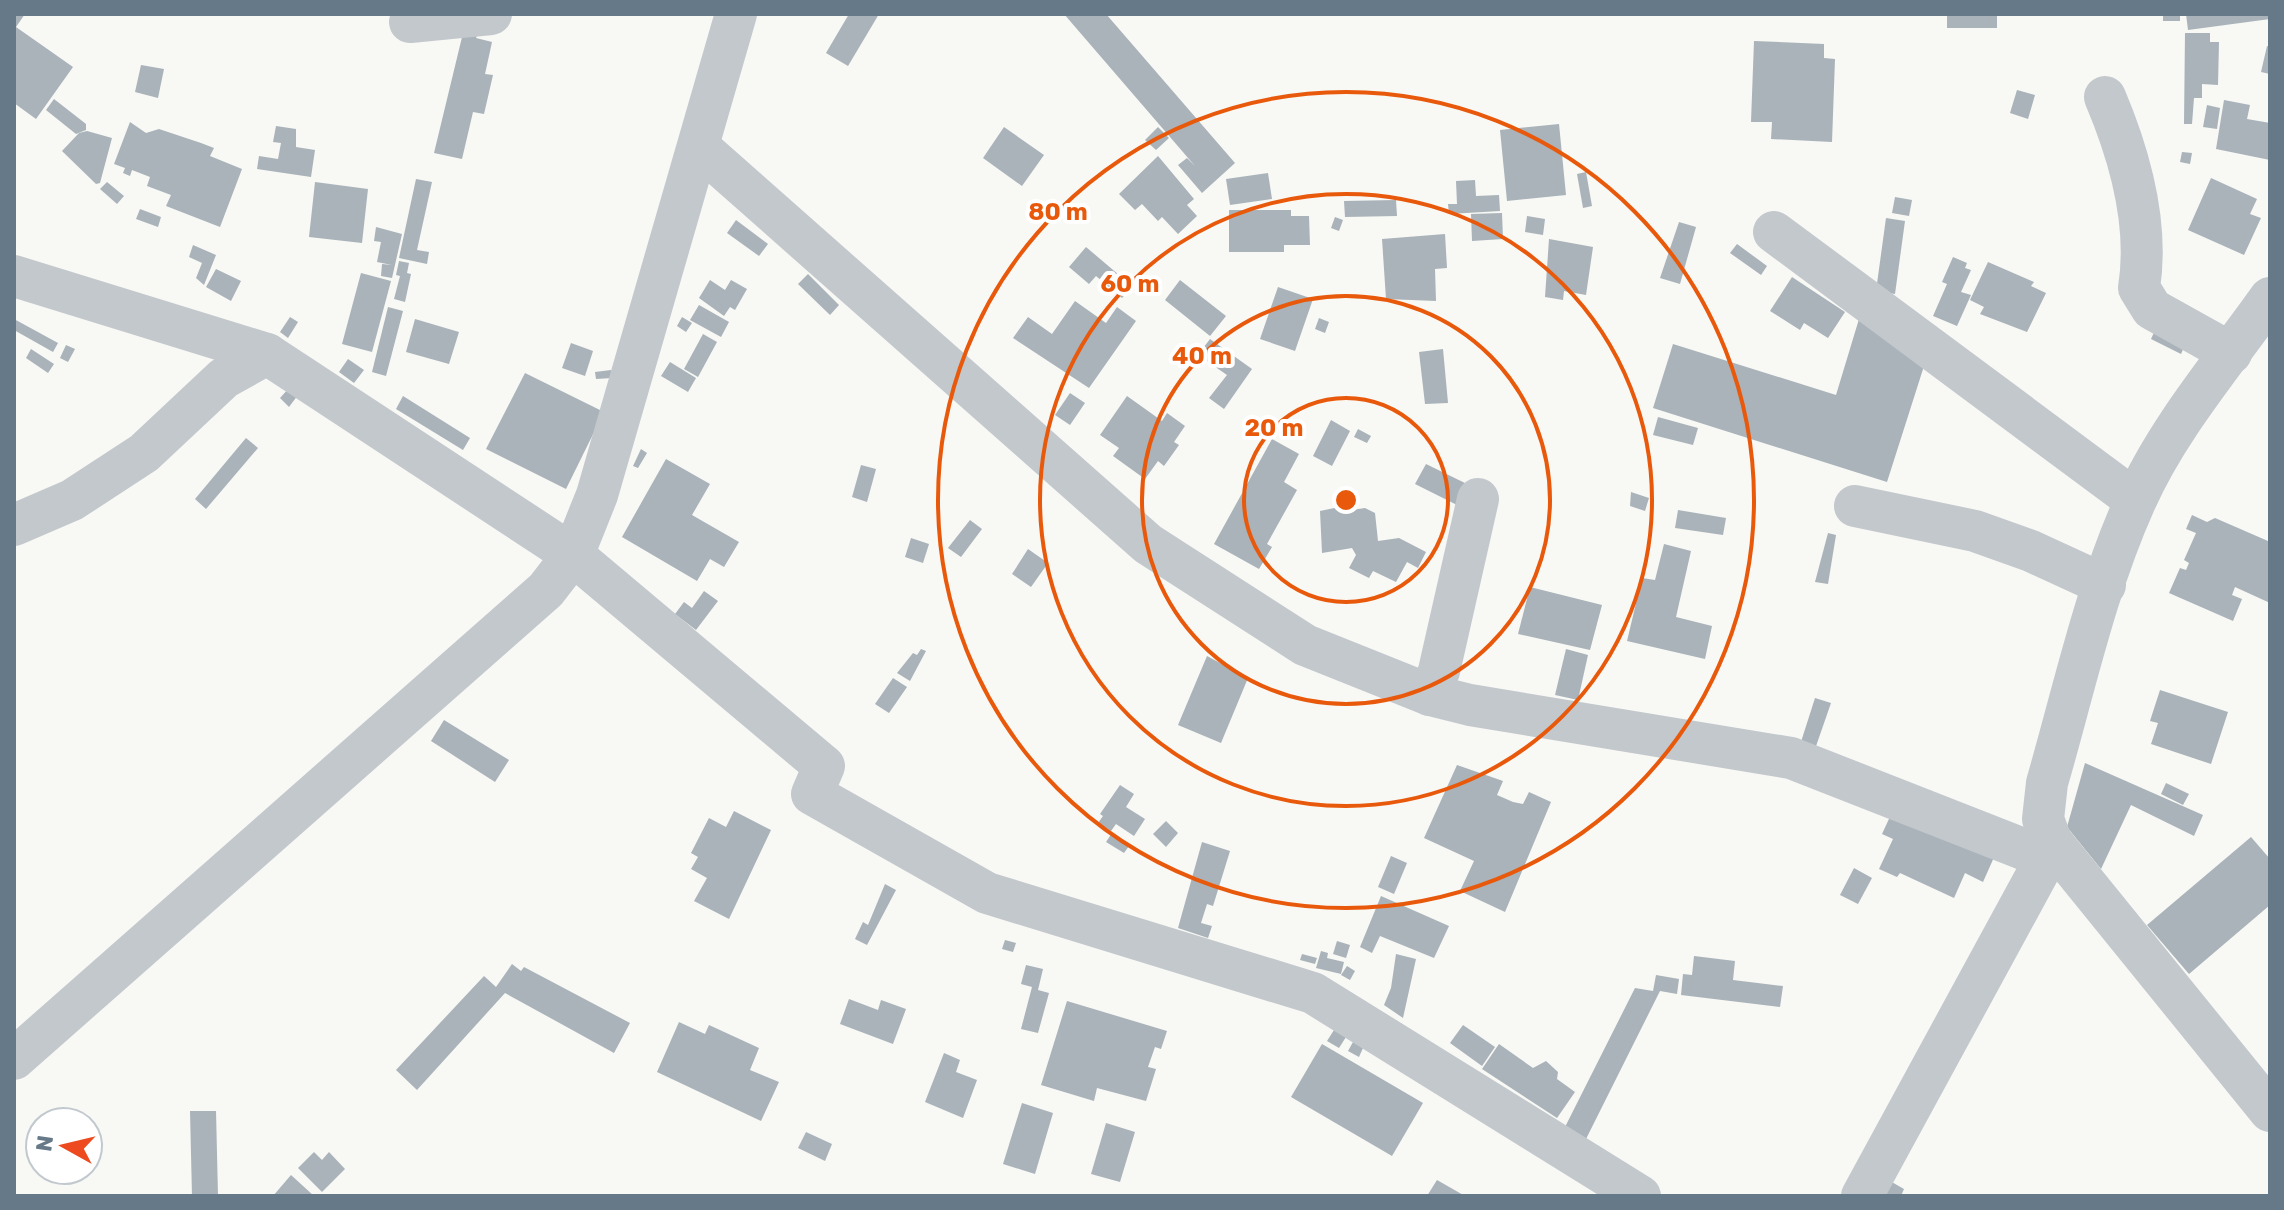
<svg xmlns="http://www.w3.org/2000/svg" width="2284" height="1210" viewBox="0 0 2284 1210" font-family="Rubik,sans-serif">
<style>
.building{fill:#a9b3b9}
.lines{fill:none;stroke-linecap:round;stroke-linejoin:round}
.minor{stroke:#c3c8cc;stroke-width:42}
.ring{fill:none;stroke:#e8590c;stroke-width:4}
.centre{fill:#e8590c;stroke:#fff;stroke-width:4}
.ring-label{font-size:24px;text-anchor:middle;font-weight:bold;fill:#e8590c;stroke:#fff;stroke-width:8;stroke-linejoin:round;paint-order:stroke}
</style>
<rect width="100%" height="100%" fill="#f8f8f5"/>
<g class="building">
<path d="M14 14H25L16 27 73 67 36 119 14 103Z"/>
<path d="M849 14H879L848 66 826 53Z"/>
<path d="M1064 14H1106L1235 163 1202 193 1178 165 1187 158 1195 166Z"/>
<rect x="1947" y="14" width="50" height="14"/>
<rect x="2163" y="14" width="17" height="7"/>
<path d="M2186 14H2270V19L2188 30Z"/>
<path d="M463 33H478L476 38 492 42 485 74 493 75 484 114 473 112 462 159 434 153Z"/>
<path d="M2185 33H2210V42H2219L2218 85 2202 84V98H2194L2192 124H2184Z"/>
<path d="M1754 41 1824 44V58L1835 59 1832 142 1771 139 1772 122H1751Z"/>
<path d="M2267 46 2270 47V74L2261 72Z"/>
<path d="M141 65 164 69 158 98 135 92Z"/>
<path d="M2017 90 2035 95 2028 119 2010 113Z"/>
<path d="M54 99 86 124V130L76 134 46 110Z"/>
<path d="M2224 100 2250 105 2247 119 2270 123V160L2216 149Z"/>
<path d="M2207 105 2220 108 2217 129 2203 127Z"/>
<path d="M130 122 146 133 159 129 201 143 214 148 210 156 242 169 220 227 166 206 171 195 147 186 150 177 132 170 130 176 123 173 125 168 114 164Z"/>
<path d="M1559 124 1566 195 1507 201 1500 130Z"/>
<path d="M276 126 296 129V147L315 150 311 177 257 169 259 156 278 159 281 143 273 142Z"/>
<path d="M1004 127 1044 155 1022 186 983 158Z"/>
<path d="M1158 127 1169 138 1156 150 1145 140Z"/>
<path d="M87 131 112 138 100 183 96 184 62 151 79 133Z"/>
<path d="M2182 152 2192 153 2190 164 2180 162Z"/>
<path d="M1158 156 1194 199 1187 205 1197 216 1178 234 1162 217 1158 221 1142 204 1135 210 1119 194Z"/>
<path d="M1586 172 1592 206 1583 208 1577 174Z"/>
<path d="M1268 173 1272 199 1230 205 1226 179Z"/>
<path d="M2211 178 2257 199 2250 214 2261 218 2244 255 2188 230Z"/>
<path d="M416 179 432 182 417 250 429 252 427 264 399 258Z"/>
<path d="M1475 180 1476 196 1499 195 1500 211 1449 214 1448 204H1457L1456 181Z"/>
<path d="M107 182 124 196 117 204 100 189Z"/>
<path d="M315 182 368 189 362 243 309 237Z"/>
<path d="M1895 197 1912 200 1909 216 1892 213Z"/>
<path d="M1396 200 1397 216 1345 217 1344 201Z"/>
<path d="M140 209 161 217 158 227 136 219Z"/>
<path d="M1229 210H1291V216H1309L1310 245H1284V252H1229Z"/>
<path d="M1502 213 1503 239 1472 241 1471 214Z"/>
<path d="M1527 216 1545 219 1543 235 1525 232Z"/>
<path d="M1335 217 1343 220 1339 231 1331 228Z"/>
<path d="M1886 218 1905 221 1895 294 1876 291Z"/>
<path d="M736 220 768 244 759 256 727 233Z"/>
<path d="M1679 222 1696 227 1680 284 1660 278Z"/>
<path d="M376 227 402 234 392 278 381 276 382 264 392 265 377 262 381 242 374 241Z"/>
<path d="M1445 234 1447 268 1435 269 1436 301 1386 299 1382 239Z"/>
<path d="M1549 239 1593 247 1586 295 1564 291 1563 300 1545 297Z"/>
<path d="M1737 244 1767 266 1761 275 1730 253Z"/>
<path d="M193 245 216 255 204 285 196 278 202 263 189 257Z"/>
<path d="M1086 247 1132 286 1122 298 1096 276 1089 284 1069 267Z"/>
<path d="M1953 257 1967 263 1965 268 1971 270 1961 292 1971 295 1957 326 1933 316 1947 284 1942 282Z"/>
<path d="M399 261 409 263 407 273 411 274 405 302 394 299 400 276 396 275Z"/>
<path d="M1988 262 2034 282 2031 286 2046 293 2027 332 1980 314 1984 307 1970 300Z"/>
<path d="M216 269 241 281 231 301 206 287Z"/>
<path d="M361 273 391 281 372 352 342 344Z"/>
<path d="M808 274 839 305 830 315 798 284Z"/>
<path d="M1792 277 1845 312 1828 338 1804 323 1800 330 1770 311Z"/>
<path d="M710 280 725 290 731 280 747 289 735 310 730 307 724 316 699 298Z"/>
<path d="M1180 280 1226 316 1210 336 1165 300Z"/>
<path d="M1278 287 1313 299 1295 351 1260 339Z"/>
<path d="M1075 301 1106 323 1117 307 1136 321 1089 388 1013 338 1028 317 1052 334Z"/>
<path d="M699 305 729 322 721 337 690 320Z"/>
<path d="M388 307 403 311 386 376 372 372Z"/>
<path d="M290 317 298 322 288 338 280 332Z"/>
<path d="M682 317 692 323 686 332 677 326Z"/>
<path d="M1319 318 1329 322 1325 333 1315 329Z"/>
<path d="M14 319 58 343 53 352 14 330Z"/>
<path d="M415 319 459 332 449 364 406 352Z"/>
<path d="M1859 319 1924 366 1887 482 1653 408 1673 344 1836 395Z"/>
<path d="M2158 324 2188 338 2181 354 2151 339Z"/>
<path d="M703 334 717 342 698 377 684 369Z"/>
<path d="M1210 339 1252 369 1224 409 1209 398 1227 375 1198 355Z"/>
<path d="M571 343 593 351 585 376 562 368Z"/>
<path d="M66 345 75 349 68 362 60 358Z"/>
<path d="M31 349 54 364 48 373 26 358Z"/>
<path d="M1443 349 1448 403 1425 404 1419 352Z"/>
<path d="M348 359 364 370 354 383 339 372Z"/>
<path d="M670 362 696 378 688 392 661 376Z"/>
<path d="M611 370 612 378 596 379 595 372Z"/>
<path d="M525 373 604 412 566 489 486 449Z"/>
<path d="M289 388 298 395 289 407 280 398Z"/>
<path d="M1070 393 1085 403 1070 425 1055 415Z"/>
<path d="M403 396 470 438 463 450 396 409Z"/>
<path d="M1127 396 1162 421 1167 413 1185 426 1174 442 1179 445 1164 466 1158 461 1145 479 1113 456 1119 448 1100 435Z"/>
<path d="M1658 417 1698 428 1693 445 1653 435Z"/>
<path d="M1331 420 1350 431 1332 466 1313 456Z"/>
<path d="M1358 429 1371 436 1367 443 1354 437Z"/>
<path d="M246 438 258 448 206 509 195 499Z"/>
<path d="M1272 439 1299 454 1284 482 1297 490 1267 544 1272 547 1259 569 1214 544Z"/>
<path d="M641 449 647 453 638 468 633 466Z"/>
<path d="M666 459 710 484 692 515 739 542 724 567 710 559 697 581 622 537Z"/>
<path d="M1426 464 1469 485 1459 506 1415 484Z"/>
<path d="M861 465 876 469 867 502 852 497Z"/>
<path d="M1631 492 1649 498 1645 511 1630 506Z"/>
<path d="M1344 506 1345 511 1365 508 1375 513 1378 541 1399 538 1426 552 1418 568 1407 562 1396 582 1373 571 1369 578 1349 568 1356 555 1352 548 1322 553 1320 511Z"/>
<path d="M1678 510 1726 518 1723 535 1675 528Z"/>
<path d="M2192 515 2207 522 2215 518 2268 541 2270 603 2235 587 2232 595 2242 599 2233 621 2169 593 2180 568 2186 570 2189 563 2184 560 2196 533 2186 529Z"/>
<path d="M970 520 982 529 961 557 948 548Z"/>
<path d="M1828 533 1836 535 1828 584 1815 582Z"/>
<path d="M911 538 929 544 923 563 905 557Z"/>
<path d="M1664 544 1691 551 1676 617 1712 626 1705 659 1627 641 1642 578 1655 580Z"/>
<path d="M1028 549 1048 563 1031 587 1012 574Z"/>
<path d="M1530 587 1602 605 1590 650 1518 634Z"/>
<path d="M704 591 718 601 696 630 675 614 684 602 692 608Z"/>
<path d="M921 649 926 651 910 681 897 673 913 653 917 655Z"/>
<path d="M1566 649 1588 655 1578 700 1555 695Z"/>
<path d="M1207 656 1248 678 1221 743 1178 725Z"/>
<path d="M893 678 907 687 889 713 875 704Z"/>
<path d="M2160 690 2228 712 2211 764 2151 744 2158 723 2150 721Z"/>
<path d="M1815 698 1831 703 1815 749 1800 745Z"/>
<path d="M444 720 509 760 495 782 431 741Z"/>
<path d="M2085 763 2203 815 2194 836 2131 805 2101 869 2067 827Z"/>
<path d="M1457 765 1503 781 1497 795 1513 802 1523 804 1529 792 1551 802 1505 912 1460 891 1474 861 1424 838Z"/>
<path d="M2166 783 2189 794 2183 805 2161 794Z"/>
<path d="M1120 785 1134 794 1126 807 1145 819 1134 836 1116 824 1111 831 1098 823 1103 816 1100 814Z"/>
<path d="M1894 808 1995 855 1983 882 1965 873 1954 898 1900 873 1897 877 1879 869 1893 839 1882 834Z"/>
<path d="M734 811 771 830 729 919 694 901 707 878 691 869 698 857 691 853 709 818 726 827Z"/>
<path d="M1166 821 1178 833 1166 847 1153 834Z"/>
<path d="M1112 833 1129 846 1124 853 1106 842Z"/>
<path d="M2251 837 2270 859V905L2189 974 2147 925Z"/>
<path d="M1202 842 1230 851 1213 906 1207 904 1201 923 1212 926 1208 938 1178 928Z"/>
<path d="M1391 856 1407 863 1394 894 1378 887Z"/>
<path d="M1854 868 1872 878 1858 904 1840 895Z"/>
<path d="M885 884 896 890 867 945 855 939 863 922 868 925Z"/>
<path d="M1381 896 1449 926 1434 958 1380 936 1372 953 1360 947Z"/>
<path d="M1005 940 1016 943 1013 952 1002 949Z"/>
<path d="M1337 941 1350 945 1346 958 1333 954Z"/>
<path d="M1321 951 1328 953 1327 958 1344 962 1341 974 1316 968Z"/>
<path d="M1302 954 1317 958 1315 964 1300 960Z"/>
<path d="M1396 954 1416 959 1403 1018 1384 1005 1391 988Z"/>
<path d="M1694 956 1735 961 1733 980 1783 986 1780 1007 1681 995 1683 974 1692 975Z"/>
<path d="M512 964 521 971 524 967 630 1023 614 1053 505 993 417 1090 396 1070 484 976 496 987Z"/>
<path d="M1026 965 1043 969 1038 990 1049 993 1038 1033 1021 1029 1032 987 1021 984Z"/>
<path d="M1347 966 1355 971 1350 980 1341 975Z"/>
<path d="M1656 975 1679 979 1677 994 1660 991 1585 1141 1563 1131 1635 988 1653 991Z"/>
<path d="M849 999 878 1010 881 1000 906 1009 893 1044 840 1024Z"/>
<path d="M1067 1001 1167 1031 1161 1049 1155 1047 1148 1067 1156 1069 1146 1101 1097 1088 1094 1101 1041 1085Z"/>
<path d="M679 1022 705 1034 709 1025 759 1048 750 1070 779 1082 761 1121 657 1072Z"/>
<path d="M1463 1025 1495 1047 1482 1066 1450 1043Z"/>
<path d="M1334 1030 1346 1037 1339 1048 1327 1041Z"/>
<path d="M1353 1042 1363 1048 1359 1057 1348 1051Z"/>
<path d="M1322 1044 1423 1103 1392 1156 1291 1097Z"/>
<path d="M1499 1044 1533 1068 1546 1061 1558 1072 1557 1079 1575 1092 1557 1118 1482 1069Z"/>
<path d="M944 1053 960 1060 956 1072 977 1080 963 1118 925 1102Z"/>
<path d="M1022 1103 1053 1113 1035 1174 1003 1164Z"/>
<path d="M190 1111H216L218 1196H192Z"/>
<path d="M1106 1123 1135 1132 1120 1182 1091 1174Z"/>
<path d="M806 1132 832 1144 825 1161 798 1148Z"/>
<path d="M314 1152 322 1160 329 1152 345 1169 322 1192 298 1168Z"/>
<path d="M291 1175 314 1196H273Z"/>
<path d="M1437 1180 1465 1196H1427Z"/>
<path d="M1890 1181 1904 1189 1901 1196H1881Z"/>
</g>
<g class="lines">
<g class="minor">
<path d="M410 22 491 14"/>
<path d="M2105 97C2130 156 2149 225 2139 288L2152 309 2231 353"/>
<path d="M700 148 1148 544 1305 645 1430 695 1470 705 1791 758 2046 858"/>
<path d="M1774 232 2135 500"/>
<path d="M14 276 267 354"/>
<path d="M1855 506 1975 531 2031 551 2105 585"/>
<path d="M14 525 72 500 144 453 224 378 267 354 573 555 824 766 812 794 987 893 1313 993 1640 1196"/>
<path d="M1430 695 1439 671 1478 499"/>
<path d="M2051 841 2270 1111"/>
<path d="M14 1059 546 590 573 555 597 495 736 14"/>
<path d="M1862 1196 2046 858 2051 841 2043 819 2047 783C2074 690 2095 591 2135 502 2167 429 2224 363 2270 298"/>
</g>
</g>
<g class="ring">
<circle cx="1346" cy="500" r="102"/>
<circle cx="1346" cy="500" r="204"/>
<circle cx="1346" cy="500" r="306"/>
<circle cx="1346" cy="500" r="408"/>
</g>
<circle cx="1346" cy="500" r="12" class="centre"/>
<g class="ring-label">
<text x="1058" y="220">80 m</text>
<text x="1130" y="292">60 m</text>
<text x="1202" y="364">40 m</text>
<text x="1274" y="436">20 m</text>
</g>
<rect width="2284" height="1210" fill="none" stroke="#657988" stroke-width="32"/>
<g transform="translate(64 1146) rotate(278)"><circle r="38" fill="#ffffff" stroke="#c1c9cf" stroke-width="2"/>
<path d="M0-6L14 30L0 20L-14 30Z" fill="#ee4a1f"/>
<text y="-12" font-size="22" font-weight="bold" text-anchor="middle" fill="#657988">N</text>
</g>
</svg>
